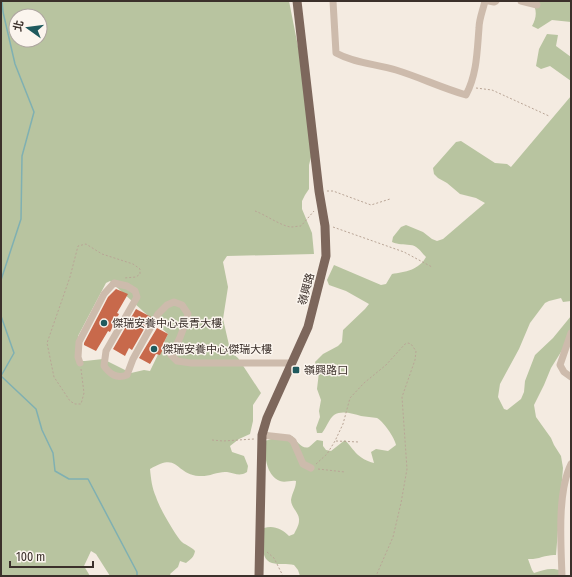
<svg xmlns="http://www.w3.org/2000/svg" width="572" height="577" viewBox="0 0 572 577" font-family="'Fira Sans Condensed','Noto Sans TC',sans-serif">
<style>
.green{fill:#b8c4a0;fill-rule:evenodd}
.lines{fill:none;stroke-linecap:round;stroke-linejoin:round}
.stream{stroke:#7fb0b2;stroke-width:1.5}
.building{fill:#c8694b}
.path{stroke:#b9a596;stroke-width:1;stroke-dasharray:2 2;stroke-linecap:butt}
.minor{stroke:#cdbbac;stroke-width:7}
.major{stroke:#7d675c;stroke-width:9}
.poi-dot{fill:#1f5a5e;stroke:#fbf5ee;stroke-width:1.5}
.labels{text-anchor:middle;stroke-width:3;stroke-linejoin:round;paint-order:stroke}
.street-label{font-size:11px;fill:#3b302b;stroke:#fbf5ee}
.poi-label{font-size:11px;fill:#3b302b;stroke:#fbf5ee;text-anchor:start}
</style>
<rect width="100%" height="100%" fill="#f4ebe1"/>
<g class="green">
<path d="M1 1H289L309 102 311 157 309 165V189L305 195 302 201V209L312 233 314 254 227 256 223 262 228 287 223 319 229 345 232 353 238 358 261 393 253 405V421L250 434 239 439 230 446 232 452 244 456 248 466 247 472C239 477 235 473 227 472 218 471 209 477 199 476 174 474 180 451 150 469 151 479 152 488 156 497 160 509 172 529 180 540 184 545 191 546 195 551 194 557 191 559 186 563L180 561 178 567 170 574 171 576H110L96 554 91 551 84 566 90 576H1ZM16 16H40V40H16ZM110 281 168 334 150 371 144 370 131 373 103 359 85 361H80L78 336 106 283Z"/>
<path d="M532 1H571V22L552 20 538 29 532 26C537 17 537 10 532 1Z"/>
<path d="M547 34 558 35 556 46 571 57V81L550 66 541 69 536 66 539 49Z"/>
<path d="M571 96V301L563 302 561 298 549 301 545 303 530 323 519 349 500 384 498 397 504 409 507 410 521 399 524 392 525 381 535 355 553 338 571 316V336L551 368 544 385 534 405 536 417 551 438 554 445 561 456 563 468 556 555C547 554 537 560 528 559L532 570 534 573C544 570 551 567 562 571L561 576H300L298 570 294 565C287 563 279 565 272 563 259 559 263 539 264 528 274 525 282 529 289 536L294 534C296 530 299 525 299 521 300 513 291 508 291 500 292 493 296 488 296 481 291 480 285 483 280 481 266 476 264 454 265 441L271 439 292 436C296 440 302 450 309 447 312 445 314 442 317 440L323 441V446L326 450 331 451 345 440C355 451 358 459 374 463L371 452 376 449 388 451 396 445C395 438 383 421 377 418 372 417 366 417 361 416 353 414 342 410 334 415 329 419 326 428 322 433H317L316 428 320 417 319 411 321 400 317 389 319 372 315 362 323 354 338 346 342 342 343 330 365 309 369 304 346 291 329 285 327 280 334 265 381 285 386 284 392 274C405 272 419 270 426 257 421 252 417 245 410 245 403 244 399 245 392 242L393 237 401 227 406 225 423 232 432 239 437 241 443 239 485 203 476 198 460 194 447 183 438 178 434 174 433 168 456 142 461 141 495 163 507 164 511 167Z"/>
</g>
<g class="lines">
<g class="stream">
<path d="M1 280 21 219 22 156 34 112 15 64 3 12 2 1"/>
<path d="M1 316 14 353 1 376 36 409 42 430 53 453 55 471 69 479H88L137 572V576"/>
</g>
</g>
<g class="building">
<path d="M116 289 128 294 117 313 119 314 110 332 108 331 96 351 84 345V343L108 297Z"/>
<path d="M136 309 151 317 132 350 129 348 125 356 113 349Z"/>
<path d="M157 328 168 334 163 344 165 345 160 355 156 354 150 364 139 358Z"/>
</g>
<g class="lines">
<g class="path">
<path d="M476 88 492 90 549 116"/>
<path d="M327 191H333L371 205 390 199"/>
<path d="M255 211C266 215 281 226 291 227 294 227 298 226 301 226L314 211"/>
<path d="M333 227 404 252 432 267"/>
<path d="M81 369 84 393 81 404H75L70 401 54 377 47 343 70 277 78 246 86 244 102 254 133 264 140 269V274L136 277 124 278"/>
<path d="M212 440 223 441 254 439"/>
<path d="M336 441 359 442"/>
<path d="M316 464 327 454 335 441 343 424 350 398 364 383 386 365 405 344 408 343 411 344 416 351 415 360 402 397 407 469 401 503 393 537 376 576"/>
<path d="M318 469 345 472"/>
<path d="M267 552 274 558 283 576"/>
</g>
<g class="minor">
<path d="M333 1 336 53C354 63 376 64 396 70 419 77 442 88 466 95 477 74 477 52 479 28 479 19 483 10 485 1"/>
<path d="M489 1 494 2 496 1"/>
<path d="M521 1 537 5"/>
<path d="M571 333 560 365 564 372 571 377"/>
<path d="M80 363 78 357 79 342 104 294 114 283 127 286 135 291 137 297 106 351 104 366C110 374 116 379 127 375L133 359 158 314 167 305 174 302 182 305 188 314C184 328 179 343 171 355L177 361 191 363H292"/>
<path d="M262 435 289 438 293 441 303 464 311 468"/>
<path d="M562 576C561 544 557 493 571 464"/>
</g>
<path class="major" d="M259 576 262 435 267 418 308 327 326 256 325 226 319 191 297 1"/>
</g>
<g class="poi-dot">
<circle cx="104" cy="323" r="4"/>
<circle cx="154" cy="349" r="4"/>
<rect x="292" y="366" width="8" height="8" rx="2"/>
</g>
<g class="labels">
<g class="street-label">
<text transform="translate(306 289) rotate(-75)" y="4">嶺興路</text>
</g>
<g class="poi-label">
<text x="112" y="327">傑瑞安養中心長青大樓</text>
<text x="162" y="353">傑瑞安養中心傑瑞大樓</text>
<text x="304" y="374">嶺興路口</text>
</g>
</g>
<rect width="572" height="577" fill="none" stroke="#3b302b" stroke-width="4"/>
<g transform="translate(28 28) rotate(284)"><circle r="19" fill="#fbf5ee" stroke="#aea6a0"/>
<path d="M0-3L7 15L0 10L-7 15Z" fill="#1f5a5e"/>
<text y="-6" font-size="11" font-weight="bold" text-anchor="middle" fill="#3b302b">北</text>
</g>
<path d="M10 561v6h83v-6" fill="none" stroke="#3b302b" stroke-width="2"/>
<text x="16" y="561" font-size="12" fill="#3b302b" stroke="#fbf5ee" stroke-width="3" paint-order="stroke">100 m</text>
</svg>
